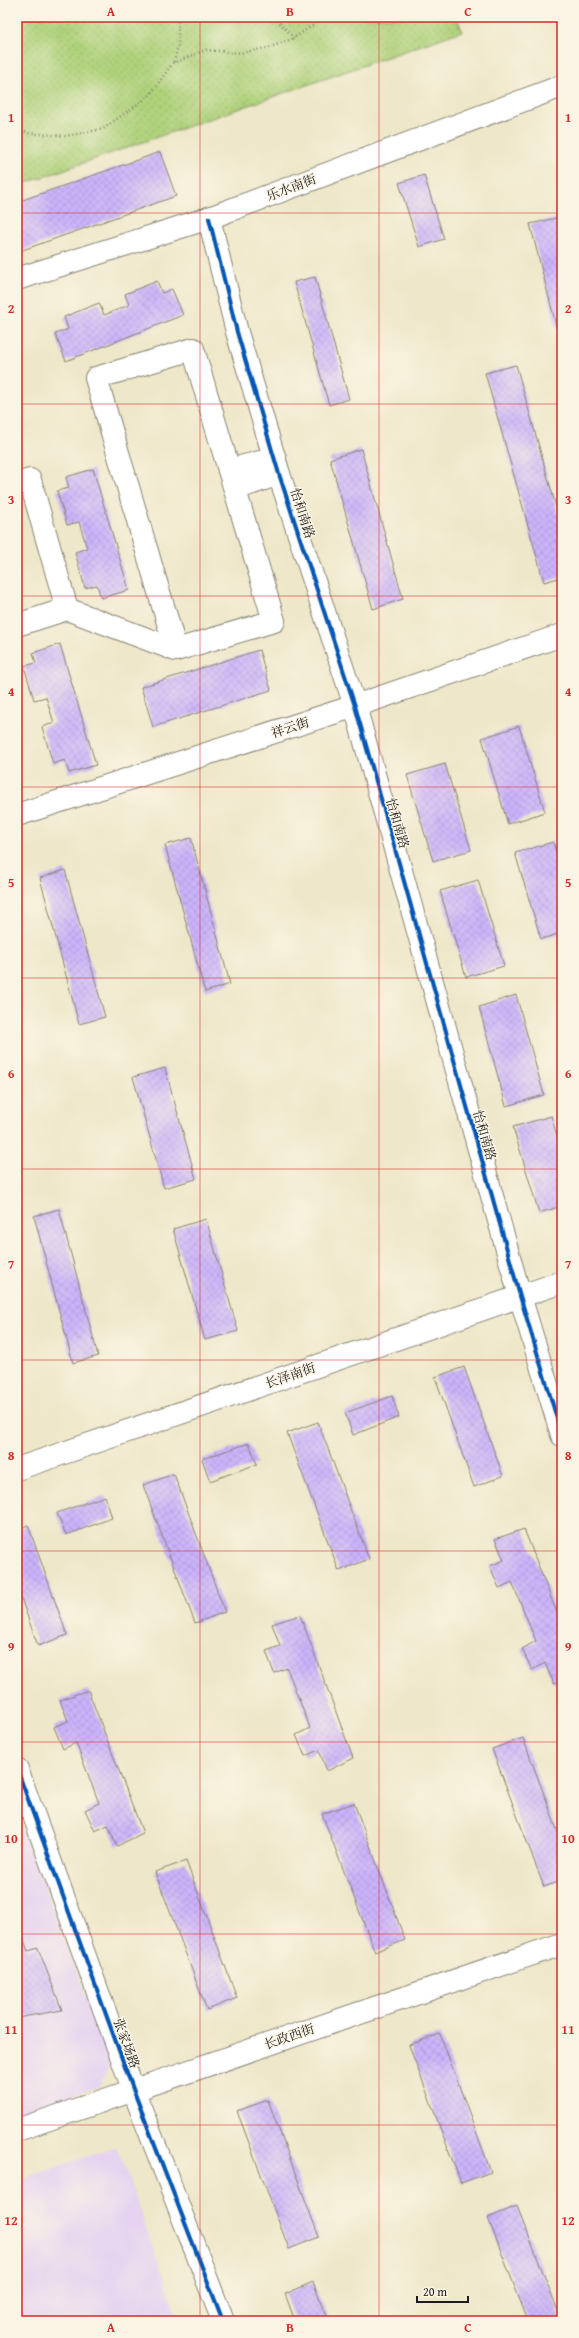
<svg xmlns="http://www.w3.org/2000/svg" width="579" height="2338" viewBox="0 0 579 2338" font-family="'Gentium Book Plus','Noto Serif SC',serif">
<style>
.built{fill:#e5d3f1}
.park{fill:url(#park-dots);stroke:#66774b}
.building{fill:url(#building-cross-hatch)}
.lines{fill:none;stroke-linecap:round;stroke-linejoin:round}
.minor-casing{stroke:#858272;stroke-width:24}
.path{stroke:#858272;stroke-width:2.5;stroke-dasharray:1 3;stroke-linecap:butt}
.minor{stroke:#fff;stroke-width:22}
.cycleway-casing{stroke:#fcf5e5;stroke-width:6}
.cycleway{stroke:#0057b8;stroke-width:4}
.grid{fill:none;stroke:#d62828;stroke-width:1;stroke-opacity:0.55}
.labels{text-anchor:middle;stroke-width:3;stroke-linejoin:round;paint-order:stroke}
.street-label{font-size:13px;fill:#1c1c1c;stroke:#fcf5e5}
.neatline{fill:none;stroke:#d62828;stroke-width:1.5}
.grid-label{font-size:13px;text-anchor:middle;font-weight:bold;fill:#d62828}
</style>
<defs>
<pattern id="park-dots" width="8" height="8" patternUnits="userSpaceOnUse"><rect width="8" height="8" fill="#afd27a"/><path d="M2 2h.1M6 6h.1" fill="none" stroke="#96b469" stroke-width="1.8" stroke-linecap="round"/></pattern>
<pattern id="building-cross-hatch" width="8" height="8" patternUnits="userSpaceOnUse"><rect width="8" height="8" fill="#ccb4fb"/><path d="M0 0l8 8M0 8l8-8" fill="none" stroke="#af9ad7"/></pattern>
</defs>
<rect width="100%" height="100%" fill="#fcf5e5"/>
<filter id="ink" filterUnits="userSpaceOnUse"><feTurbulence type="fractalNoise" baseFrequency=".025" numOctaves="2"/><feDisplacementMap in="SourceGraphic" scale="8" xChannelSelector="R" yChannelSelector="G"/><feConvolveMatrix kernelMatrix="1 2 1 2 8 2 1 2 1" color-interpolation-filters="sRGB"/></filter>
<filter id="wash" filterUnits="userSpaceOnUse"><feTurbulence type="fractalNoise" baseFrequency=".012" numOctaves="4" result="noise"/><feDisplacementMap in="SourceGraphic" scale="16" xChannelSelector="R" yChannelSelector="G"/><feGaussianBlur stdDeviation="0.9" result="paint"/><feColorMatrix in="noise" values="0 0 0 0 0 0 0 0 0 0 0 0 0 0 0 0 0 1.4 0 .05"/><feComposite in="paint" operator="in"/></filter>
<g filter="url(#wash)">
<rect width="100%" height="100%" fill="#eee7c9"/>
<g class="built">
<path d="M17 1815 111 2063 100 2086 17 2115Z"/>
<path d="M117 2146 179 2321H17V2181Z"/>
</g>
<path class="park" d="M17 17H457L462 31 17 186Z"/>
<g id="blocks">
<g class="building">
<path d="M160 152 176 196 17 252V202Z"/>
<path d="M424 175 444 239 419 247 399 183Z"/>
<path d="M556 218 562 242V328L557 329 530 224Z"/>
<path d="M315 277 349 399 329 405 294 282Z"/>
<path d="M157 281 162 293 172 289 183 315 66 361 55 334 68 329 64 317 99 303 104 315 129 305 125 294Z"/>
<path d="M516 365 562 528V577L544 582 485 373Z"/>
<path d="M361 449 403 599 373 609 330 459Z"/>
<path d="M93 469 129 590 101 598 97 585 85 588 75 552 87 548 79 522 67 525 57 491 69 488 66 477Z"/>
<path d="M60 644 96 765 69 773 65 760 53 764 42 727 54 723 46 697 34 700 24 666 36 663 33 653Z"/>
<path d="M259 650 271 690 153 727 141 687Z"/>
<path d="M519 726 545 812 508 824 482 738Z"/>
<path d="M445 764 471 850 433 861 407 775Z"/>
<path d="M191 838 230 984 205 992 165 845Z"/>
<path d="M553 842 562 872V933L541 939 515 853Z"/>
<path d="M65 870 105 1017 79 1024 40 878Z"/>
<path d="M478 880 504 966 466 977 440 891Z"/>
<path d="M516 995 544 1095 506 1106 479 1007Z"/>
<path d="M165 1068 196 1179 164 1188 133 1077Z"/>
<path d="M551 1116 562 1152V1206L539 1213 513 1127Z"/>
<path d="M59 1209 98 1356 73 1363 34 1216Z"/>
<path d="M206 1219 238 1331 205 1340 173 1229Z"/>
<path d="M464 1367 503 1476 474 1487 435 1377Z"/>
<path d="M392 1396 399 1417 353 1435 345 1413Z"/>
<path d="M318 1422 369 1559 339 1571 287 1433Z"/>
<path d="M249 1443 257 1464 210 1481 202 1459Z"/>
<path d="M174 1474 225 1612 195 1623 143 1485Z"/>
<path d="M105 1496 112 1518 66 1535 57 1513Z"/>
<path d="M28 1525 67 1635 38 1646 17 1587V1530Z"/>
<path d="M524 1529 562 1626V1680L554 1684 545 1663 532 1670 522 1649 536 1641 512 1582 499 1588 490 1566 504 1560 495 1539Z"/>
<path d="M300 1615 353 1758 327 1771 319 1750 305 1756 296 1735 310 1728 287 1668 274 1673 266 1651 280 1646 272 1624Z"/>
<path d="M88 1690 143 1833 117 1846 108 1825 95 1831 85 1810 99 1803 76 1743 63 1749 54 1727 68 1721 60 1700Z"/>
<path d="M523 1738 562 1843V1880L544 1887 492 1749Z"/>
<path d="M354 1803 405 1940 375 1952 322 1814Z"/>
<path d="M186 1861 237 1998 207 2010 155 1872Z"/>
<path d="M17 1922 28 1951 38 1948 62 2010 17 2018Z"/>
<path d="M440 2034 491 2172 461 2183 409 2045Z"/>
<path d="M268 2100 319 2237 289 2249 237 2111Z"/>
<path d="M517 2206 562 2321H528L488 2218Z"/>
<path d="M313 2282 329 2321H295L285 2294Z"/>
</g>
</g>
</g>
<g filter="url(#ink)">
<use href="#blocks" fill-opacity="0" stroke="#858272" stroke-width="1"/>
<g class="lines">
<g class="minor-casing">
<g id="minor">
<path d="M209 218 237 332 279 474 355 706 520 1296 562 1435"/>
<path d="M17 279 209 218 562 86"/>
<path d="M193 349 274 621 176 650 96 378Z"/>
<path d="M229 470 275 458"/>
<path d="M17 484 30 480 67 609"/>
<path d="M235 489 279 474"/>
<path d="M17 625 67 609 176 650"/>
<path d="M17 815 355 706 562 635"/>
<path d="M17 1469 562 1282"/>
<path d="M17 1769 133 2089 223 2321"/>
<path d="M17 2130 562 1944"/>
</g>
</g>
<g class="path">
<path d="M274 17 294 38"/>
<path d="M174 62 178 45V17"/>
<path d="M17 130 28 133 66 136 103 129 149 96 173 63 206 50 241 53 271 47 294 38 325 17"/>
</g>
<use href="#minor" class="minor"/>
<g class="cycleway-casing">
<g id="cycleway">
<path d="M209 218 237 332 279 474 355 706 520 1296 562 1435"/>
<path d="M17 1769 133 2089 223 2321"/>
</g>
</g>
<use href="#cycleway" class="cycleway"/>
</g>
</g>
<path class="grid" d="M200 17V2321M379 17V2321M17 213H562M17 404H562M17 596H562M17 787H562M17 978H562M17 1169H562M17 1360H562M17 1551H562M17 1742H562M17 1934H562M17 2125H562"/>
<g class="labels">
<g class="street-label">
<text transform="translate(291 187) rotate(-21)" y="5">乐水南街</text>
<text transform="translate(303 513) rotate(72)" y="5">怡和南路</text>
<text transform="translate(290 727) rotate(-18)" y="5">祥云街</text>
<text transform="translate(398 823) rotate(74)" y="5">怡和南路</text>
<text transform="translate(485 1135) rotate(74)" y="5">怡和南路</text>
<text transform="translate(290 1375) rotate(-19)" y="5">长泽南街</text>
<text transform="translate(289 2036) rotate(-19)" y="5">长政西街</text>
<text transform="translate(127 2043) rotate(70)" y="5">张家场路</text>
</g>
</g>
<rect width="579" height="2338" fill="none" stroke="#fcf5e5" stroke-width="44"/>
<path d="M417 2296v6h51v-6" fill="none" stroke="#1c1c1c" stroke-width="2"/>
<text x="423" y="2296" font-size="12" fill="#1c1c1c" stroke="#fcf5e5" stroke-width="3" paint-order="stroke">20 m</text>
<rect x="22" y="22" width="535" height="2294" class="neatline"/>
<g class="grid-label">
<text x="111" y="16">A</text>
<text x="290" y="16">B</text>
<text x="468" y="16">C</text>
<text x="11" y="122">1</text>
<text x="568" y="122">1</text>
<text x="11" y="313">2</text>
<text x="568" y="313">2</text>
<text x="11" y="504">3</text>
<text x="568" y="504">3</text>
<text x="11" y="696">4</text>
<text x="568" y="696">4</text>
<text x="11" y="887">5</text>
<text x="568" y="887">5</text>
<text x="11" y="1078">6</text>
<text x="568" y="1078">6</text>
<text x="11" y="1269">7</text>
<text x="568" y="1269">7</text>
<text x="11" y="1460">8</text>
<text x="568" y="1460">8</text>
<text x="11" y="1651">9</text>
<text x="568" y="1651">9</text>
<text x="11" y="1843">10</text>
<text x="568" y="1843">10</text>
<text x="11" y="2034">11</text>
<text x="568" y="2034">11</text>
<text x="11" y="2225">12</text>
<text x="568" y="2225">12</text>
<text x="111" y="2332">A</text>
<text x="290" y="2332">B</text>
<text x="468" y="2332">C</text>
</g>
</svg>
